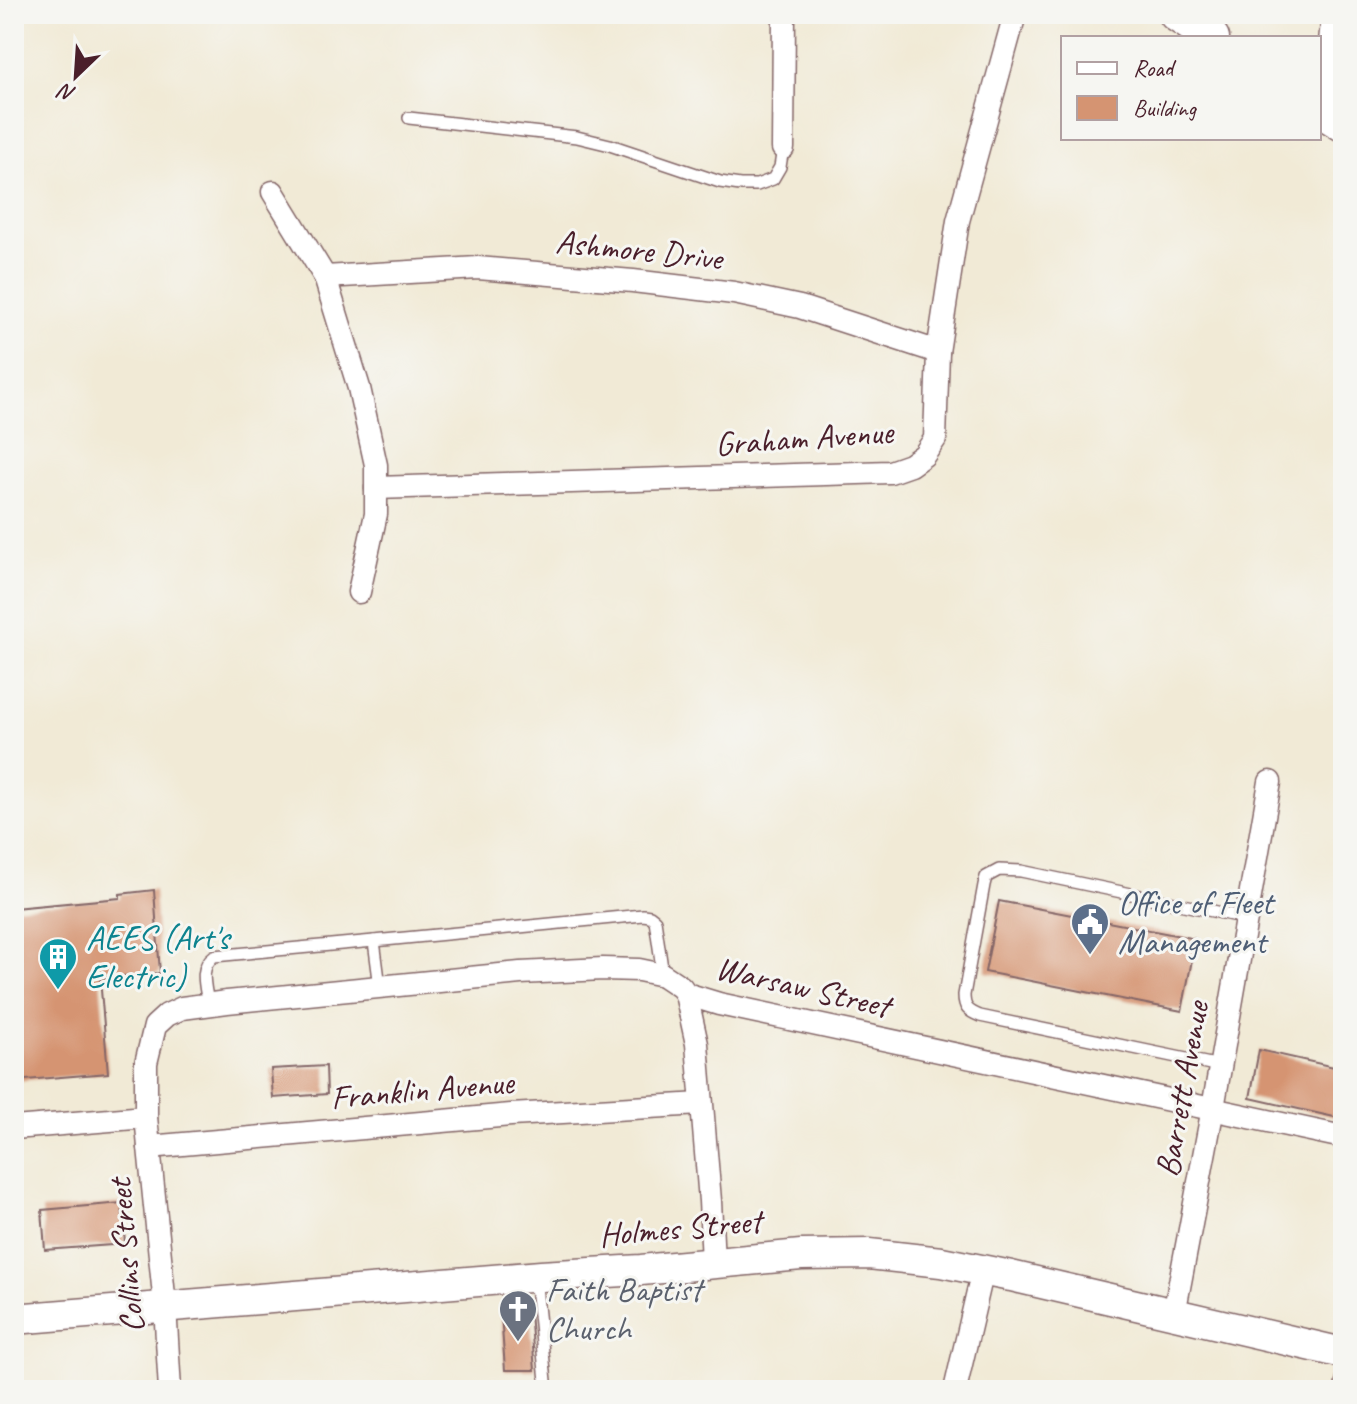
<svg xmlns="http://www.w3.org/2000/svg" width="1357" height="1404" viewBox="0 0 1357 1404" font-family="Caveat,sans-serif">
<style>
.building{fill:#d59472}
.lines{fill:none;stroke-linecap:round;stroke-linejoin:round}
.lane-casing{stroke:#846667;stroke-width:14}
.street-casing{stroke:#846667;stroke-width:25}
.secondary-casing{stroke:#846667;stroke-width:33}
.primary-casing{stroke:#846667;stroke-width:37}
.lane{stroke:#fff;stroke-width:11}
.street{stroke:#fff;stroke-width:22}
.secondary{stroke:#fff;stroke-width:30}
.primary{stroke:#fff;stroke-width:34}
.labels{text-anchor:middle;stroke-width:6;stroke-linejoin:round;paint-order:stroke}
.street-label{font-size:34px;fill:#4a1f2b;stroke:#f6f6f2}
.service-label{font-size:34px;fill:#4e5e75;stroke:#f6f6f2;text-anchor:start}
.culture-label{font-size:34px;fill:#0d838f;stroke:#f6f6f2;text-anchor:start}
.worship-label{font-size:34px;fill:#5b616d;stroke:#f6f6f2;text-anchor:start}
</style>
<rect width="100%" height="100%" fill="#f6f6f2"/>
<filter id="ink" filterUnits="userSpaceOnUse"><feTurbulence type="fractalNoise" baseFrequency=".0125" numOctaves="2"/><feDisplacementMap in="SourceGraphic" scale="16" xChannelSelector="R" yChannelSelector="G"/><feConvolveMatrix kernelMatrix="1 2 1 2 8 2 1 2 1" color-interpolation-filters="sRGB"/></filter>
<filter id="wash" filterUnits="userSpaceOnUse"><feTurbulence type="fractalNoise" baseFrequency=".006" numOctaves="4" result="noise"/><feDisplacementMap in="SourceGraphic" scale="32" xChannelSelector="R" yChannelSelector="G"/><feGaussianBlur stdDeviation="1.8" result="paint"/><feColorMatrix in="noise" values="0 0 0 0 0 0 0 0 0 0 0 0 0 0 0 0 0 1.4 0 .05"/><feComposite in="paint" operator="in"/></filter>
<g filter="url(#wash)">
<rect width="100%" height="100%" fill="#f1ead6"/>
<g id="blocks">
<g class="building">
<path d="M154 890 160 973 100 978 108 1073 14 1081V908L120 898V894Z"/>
<path d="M999 901 1196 939 1182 1011 985 972Z"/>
<path d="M1259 1050 1343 1069V1119L1250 1098Z"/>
<path d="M326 1066 327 1094 273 1098 271 1069Z"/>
<path d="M122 1203 125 1244 45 1250 42 1210Z"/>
<path d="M501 1313 508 1315 530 1313 535 1370H505Z"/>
</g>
</g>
</g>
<g filter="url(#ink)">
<use href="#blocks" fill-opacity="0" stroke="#846667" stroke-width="2"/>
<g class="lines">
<g class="lane-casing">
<g id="lane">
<path d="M409 118 577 137 610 145 720 182 740 185H757L773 179 780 167 783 148"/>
<path d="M374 941 643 915 650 916 655 920 663 975"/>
<path d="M208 1004C206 987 198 968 214 956L374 941 380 987"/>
<path d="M1220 1066 980 1016C968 1011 964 1008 964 995L984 885 986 877 999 870 1021 871 1246 918"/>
<path d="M535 1277 547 1390"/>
<path d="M1340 1390 1343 1376"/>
</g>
</g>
<g class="street-casing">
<g id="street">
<path d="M783 148 784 14"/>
<path d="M273 192 325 277 359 388 376 465V514L359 592"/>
<path d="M325 277 478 268 633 281 734 293 800 307 938 352"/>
<path d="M376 488 890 472 910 465 924 455 935 439 938 352 958 221 1015 14"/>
<path d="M686 994 697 1044 710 1201 713 1262"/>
<path d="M14 1128 146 1117"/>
<path d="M149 1147 511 1115 701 1104"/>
<path d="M1174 1314 1213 1108 1270 782"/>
<path d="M170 1390 165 1306 146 1117V1063L155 1026 167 1015 182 1008 227 1002 520 973 603 969 639 970 663 975 681 987 686 994 719 1004 1343 1137"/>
<path d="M955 1390 983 1270"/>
</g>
</g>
<g class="secondary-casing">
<g id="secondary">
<path d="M1319 103 1333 51 1337 14"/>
<path d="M14 1319 541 1276 641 1270 801 1255 869 1254 941 1262 1011 1276 1343 1353"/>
</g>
</g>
<g class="primary-casing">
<g id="primary">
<path d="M1176 14 1212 38"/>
<path d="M1319 109 1343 124"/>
</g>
</g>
<use href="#lane" class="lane"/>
<use href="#street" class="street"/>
<use href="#secondary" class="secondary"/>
<use href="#primary" class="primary"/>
</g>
</g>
<defs>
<g id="civic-pin" transform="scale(2)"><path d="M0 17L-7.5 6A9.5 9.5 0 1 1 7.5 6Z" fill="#5c6f8a" stroke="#f6f6f2"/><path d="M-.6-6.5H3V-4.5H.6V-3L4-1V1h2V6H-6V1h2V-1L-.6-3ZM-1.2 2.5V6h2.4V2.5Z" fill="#fff"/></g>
<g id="building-pin" transform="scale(2)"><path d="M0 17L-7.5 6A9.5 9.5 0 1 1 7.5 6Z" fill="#0f9aa8" stroke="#f6f6f2"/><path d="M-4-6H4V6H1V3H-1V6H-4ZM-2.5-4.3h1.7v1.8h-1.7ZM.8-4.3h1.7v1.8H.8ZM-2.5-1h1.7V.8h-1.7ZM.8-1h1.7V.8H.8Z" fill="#fff"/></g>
<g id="church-pin" transform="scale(2)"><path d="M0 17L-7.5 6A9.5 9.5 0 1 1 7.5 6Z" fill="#6b7280" stroke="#f6f6f2"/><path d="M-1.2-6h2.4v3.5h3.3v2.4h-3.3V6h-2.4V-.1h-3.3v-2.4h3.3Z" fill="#fff"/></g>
</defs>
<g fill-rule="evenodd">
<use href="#civic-pin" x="1090" y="922"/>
<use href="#building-pin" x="58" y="957"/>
<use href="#church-pin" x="518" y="1309"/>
</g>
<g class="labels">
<g class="street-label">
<text transform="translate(639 249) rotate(6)" y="12">Ashmore Drive</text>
<text transform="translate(804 437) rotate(-4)" y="12">Graham Avenue</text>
<text transform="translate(803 986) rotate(13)" y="12">Warsaw Street</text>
<text transform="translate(422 1089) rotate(-5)" y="12">Franklin Avenue</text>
<text transform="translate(1181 1089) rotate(-80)" y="12">Barrett Avenue</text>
<text transform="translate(680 1227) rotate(-5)" y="12">Holmes Street</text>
<text transform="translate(125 1256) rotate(-95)" y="12">Collins Street</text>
</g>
<g class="service-label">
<text x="1118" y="914">Office of Fleet<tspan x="1118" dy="39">Management</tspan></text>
</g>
<g class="culture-label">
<text x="86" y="949">AEES (Art's<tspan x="86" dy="39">Electric)</tspan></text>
</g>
<g class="worship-label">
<text x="546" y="1301">Faith Baptist<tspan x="546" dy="39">Church</tspan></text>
</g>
</g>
<rect width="1357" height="1404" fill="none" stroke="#f6f6f2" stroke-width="48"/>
<rect x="1061" y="36" width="260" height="104" fill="#f6f6f2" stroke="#b1a0a2" stroke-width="2"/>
<rect x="1077" y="62" width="40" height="12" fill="#ffffff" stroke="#b1a0a2" stroke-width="2"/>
<text x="1133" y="76" font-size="24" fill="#4a1f2b">Road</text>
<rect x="1077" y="96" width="40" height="24" fill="#d59472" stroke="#b1a0a2" stroke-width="2"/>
<text x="1133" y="116" font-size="24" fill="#4a1f2b">Building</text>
<g transform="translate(76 76) rotate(205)" stroke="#f6f6f2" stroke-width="6" paint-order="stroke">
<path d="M0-6L14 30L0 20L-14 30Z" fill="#4a1f2b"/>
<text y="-12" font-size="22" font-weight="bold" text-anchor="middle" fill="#4a1f2b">N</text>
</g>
</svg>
